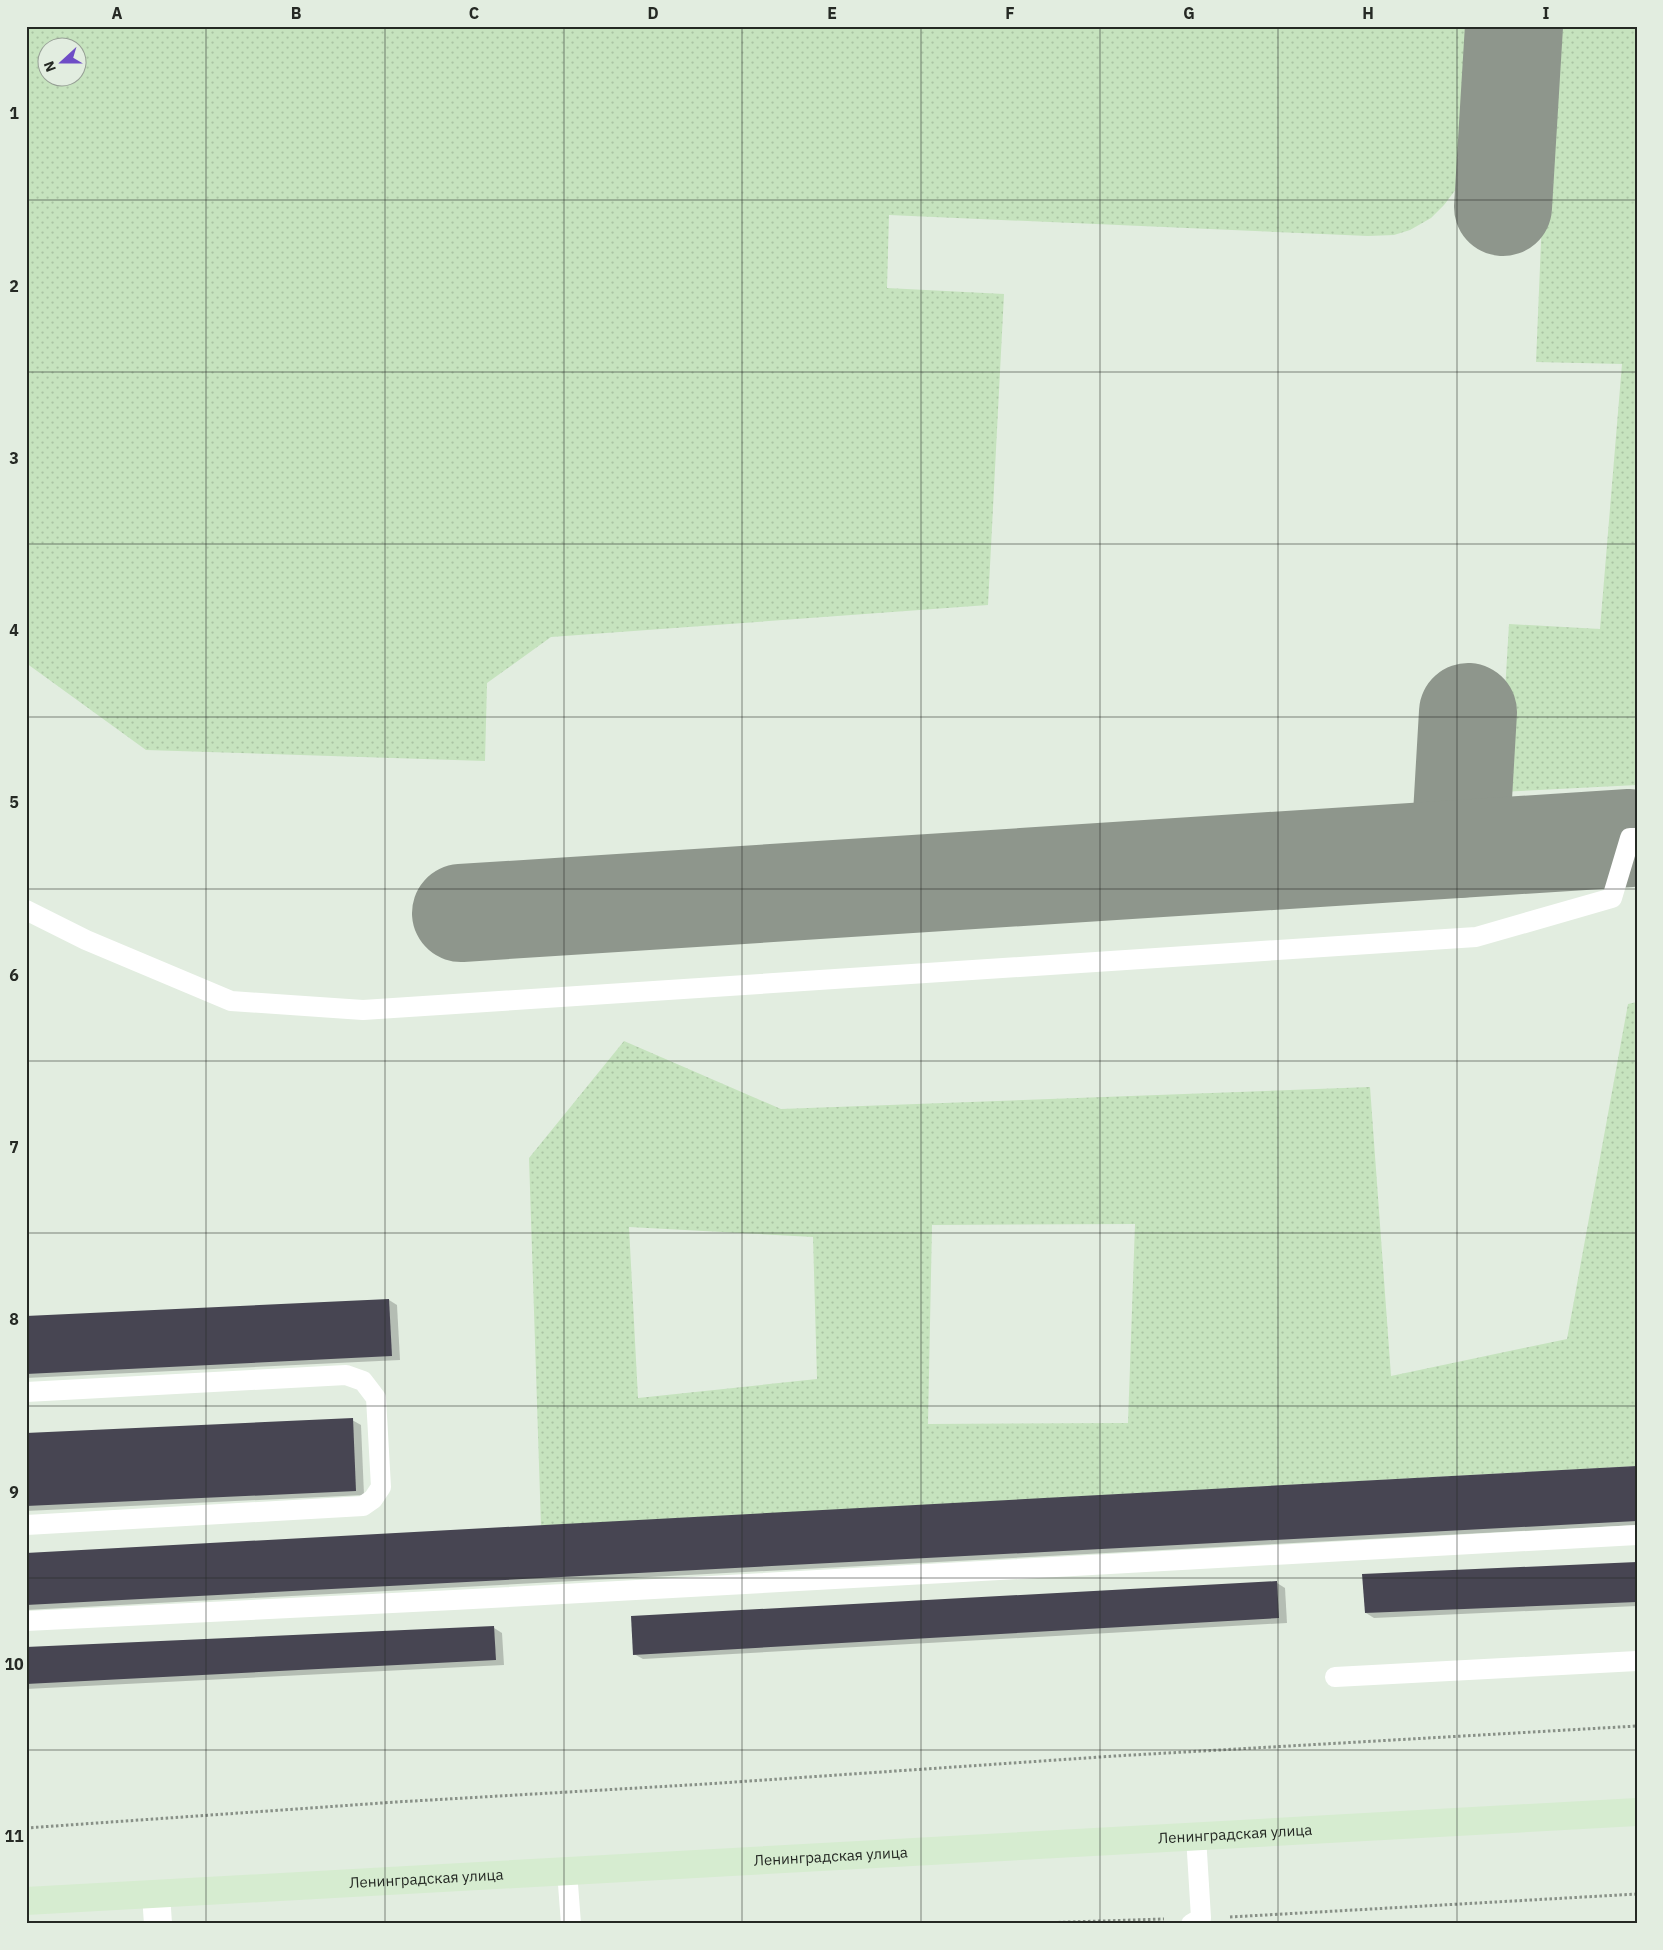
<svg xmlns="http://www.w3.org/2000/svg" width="1663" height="1950" viewBox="0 0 1663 1950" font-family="'IBM Plex Sans',sans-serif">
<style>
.green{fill:url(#green-dots);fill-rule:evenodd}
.shadow{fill:#0003}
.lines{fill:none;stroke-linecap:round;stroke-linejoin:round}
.taxiway{stroke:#8e968c;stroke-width:98}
.building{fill:#474552}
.path{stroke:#889087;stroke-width:3;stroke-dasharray:2.5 2.5;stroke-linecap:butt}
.service{stroke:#fff;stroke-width:20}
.minor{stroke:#fff;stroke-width:28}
.secondary{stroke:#d6ecd0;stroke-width:28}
.grid{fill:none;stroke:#252924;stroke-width:1;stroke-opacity:0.55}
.labels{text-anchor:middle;stroke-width:5;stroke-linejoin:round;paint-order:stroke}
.street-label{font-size:15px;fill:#252924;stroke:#e2ede0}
.neatline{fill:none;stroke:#252924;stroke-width:2}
.grid-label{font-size:16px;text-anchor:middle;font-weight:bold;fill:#252924}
</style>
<defs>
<pattern id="green-dots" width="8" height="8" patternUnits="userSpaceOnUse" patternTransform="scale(1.25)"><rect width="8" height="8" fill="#c6e3be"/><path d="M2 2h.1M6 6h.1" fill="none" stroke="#aac3a3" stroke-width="1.8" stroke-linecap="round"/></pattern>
</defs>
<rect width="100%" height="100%" fill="#e2ede0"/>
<g class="green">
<path d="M26 26H1477L1471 156 1466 176 1444 205 1431 218 1410 230 1394 235 1368 236 889 215 887 288 1004 294 988 605 551 637 487 683 485 761 146 750 26 663ZM48 48H78V78H48Z"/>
<path d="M1550 26H1637V785L1499 792 1509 624 1600 629 1622 364 1536 362Z"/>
<path d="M1637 1002V1466L541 1526 529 1158 624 1041 781 1109 1370 1087 1391 1376 1567 1339 1628 1004ZM1135 1224 1128 1423 928 1424 932 1225ZM629 1227 813 1237 817 1379 638 1398Z"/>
</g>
<g class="shadow">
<path d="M389 1300 397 1305 400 1360 26 1378V1317Z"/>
<path d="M352 1420 361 1425 364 1495 26 1511V1435Z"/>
<path d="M1637 1468V1525L26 1610V1554Z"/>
<path d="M1637 1563V1606L1374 1618 1366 1613Z"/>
<path d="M1277 1583 1285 1588 1287 1623 643 1659 634 1654Z"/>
<path d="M494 1628 502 1633 504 1665 26 1689V1648Z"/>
</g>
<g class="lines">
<g class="taxiway">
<path d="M1503 207 1514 26"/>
<path d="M1460 849 1468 712"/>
<path d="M461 913 1630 838"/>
</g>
</g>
<g class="building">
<path d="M389 1299 392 1356 26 1374V1316Z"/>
<path d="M353 1418 356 1491 26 1506V1433Z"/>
<path d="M1637 1466V1521L26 1605V1553Z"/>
<path d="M1637 1562V1602L1365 1613 1362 1574Z"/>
<path d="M1277 1581 1279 1618 633 1655 631 1616Z"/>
<path d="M494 1626 496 1660 26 1684V1647Z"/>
</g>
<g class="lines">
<g class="path">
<path d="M26 1828 396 1802 706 1784 1115 1756 1637 1726"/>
<path d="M1230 1917 1637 1894"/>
<path d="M1008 1924 1164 1919"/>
</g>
<g class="service">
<path d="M26 910 86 940 231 1001 363 1010 1476 937 1612 898 1630 838H1637"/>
<path d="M26 1392 346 1375 363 1381 376 1398 381 1487 373 1499 363 1506 26 1525"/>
<path d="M26 1621 454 1600 1637 1535"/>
<path d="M1335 1677 1637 1661"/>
<path d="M567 1871 571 1924"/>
<path d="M1191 1924 1201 1918 1196 1836"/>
</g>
<path class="minor" d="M156 1894 158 1924"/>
<path class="secondary" id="s1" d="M26 1901 1637 1812"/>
</g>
<path class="grid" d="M206 26V1924M385 26V1924M564 26V1924M742 26V1924M921 26V1924M1100 26V1924M1278 26V1924M1457 26V1924M26 200H1637M26 372H1637M26 544H1637M26 717H1637M26 889H1637M26 1061H1637M26 1233H1637M26 1406H1637M26 1578H1637M26 1750H1637"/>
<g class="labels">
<g class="street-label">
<text dy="5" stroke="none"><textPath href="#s1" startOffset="1211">Ленинградская улица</textPath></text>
<text dy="5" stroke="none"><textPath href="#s1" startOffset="806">Ленинградская улица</textPath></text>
<text dy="5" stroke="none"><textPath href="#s1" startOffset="401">Ленинградская улица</textPath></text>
</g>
</g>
<rect width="1663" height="1950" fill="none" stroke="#e2ede0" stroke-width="55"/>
<g transform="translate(62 62) rotate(249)"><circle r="24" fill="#e2ede0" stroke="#969f95"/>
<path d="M0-4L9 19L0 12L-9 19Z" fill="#6e4dc6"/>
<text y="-8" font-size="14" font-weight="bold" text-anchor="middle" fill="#252924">N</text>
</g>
<rect x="28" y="28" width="1608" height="1894" class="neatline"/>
<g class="grid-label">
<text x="117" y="19">A</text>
<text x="296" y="19">B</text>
<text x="474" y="19">C</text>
<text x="653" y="19">D</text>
<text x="832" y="19">E</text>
<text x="1010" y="19">F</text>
<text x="1189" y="19">G</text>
<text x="1368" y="19">H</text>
<text x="1546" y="19">I</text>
<text x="14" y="119">1</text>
<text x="14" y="292">2</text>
<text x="14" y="464">3</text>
<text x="14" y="636">4</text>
<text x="14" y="808">5</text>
<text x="14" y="981">6</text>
<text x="14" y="1153">7</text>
<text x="14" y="1325">8</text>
<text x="14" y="1498">9</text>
<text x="14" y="1670">10</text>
<text x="14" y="1842">11</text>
</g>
</svg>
